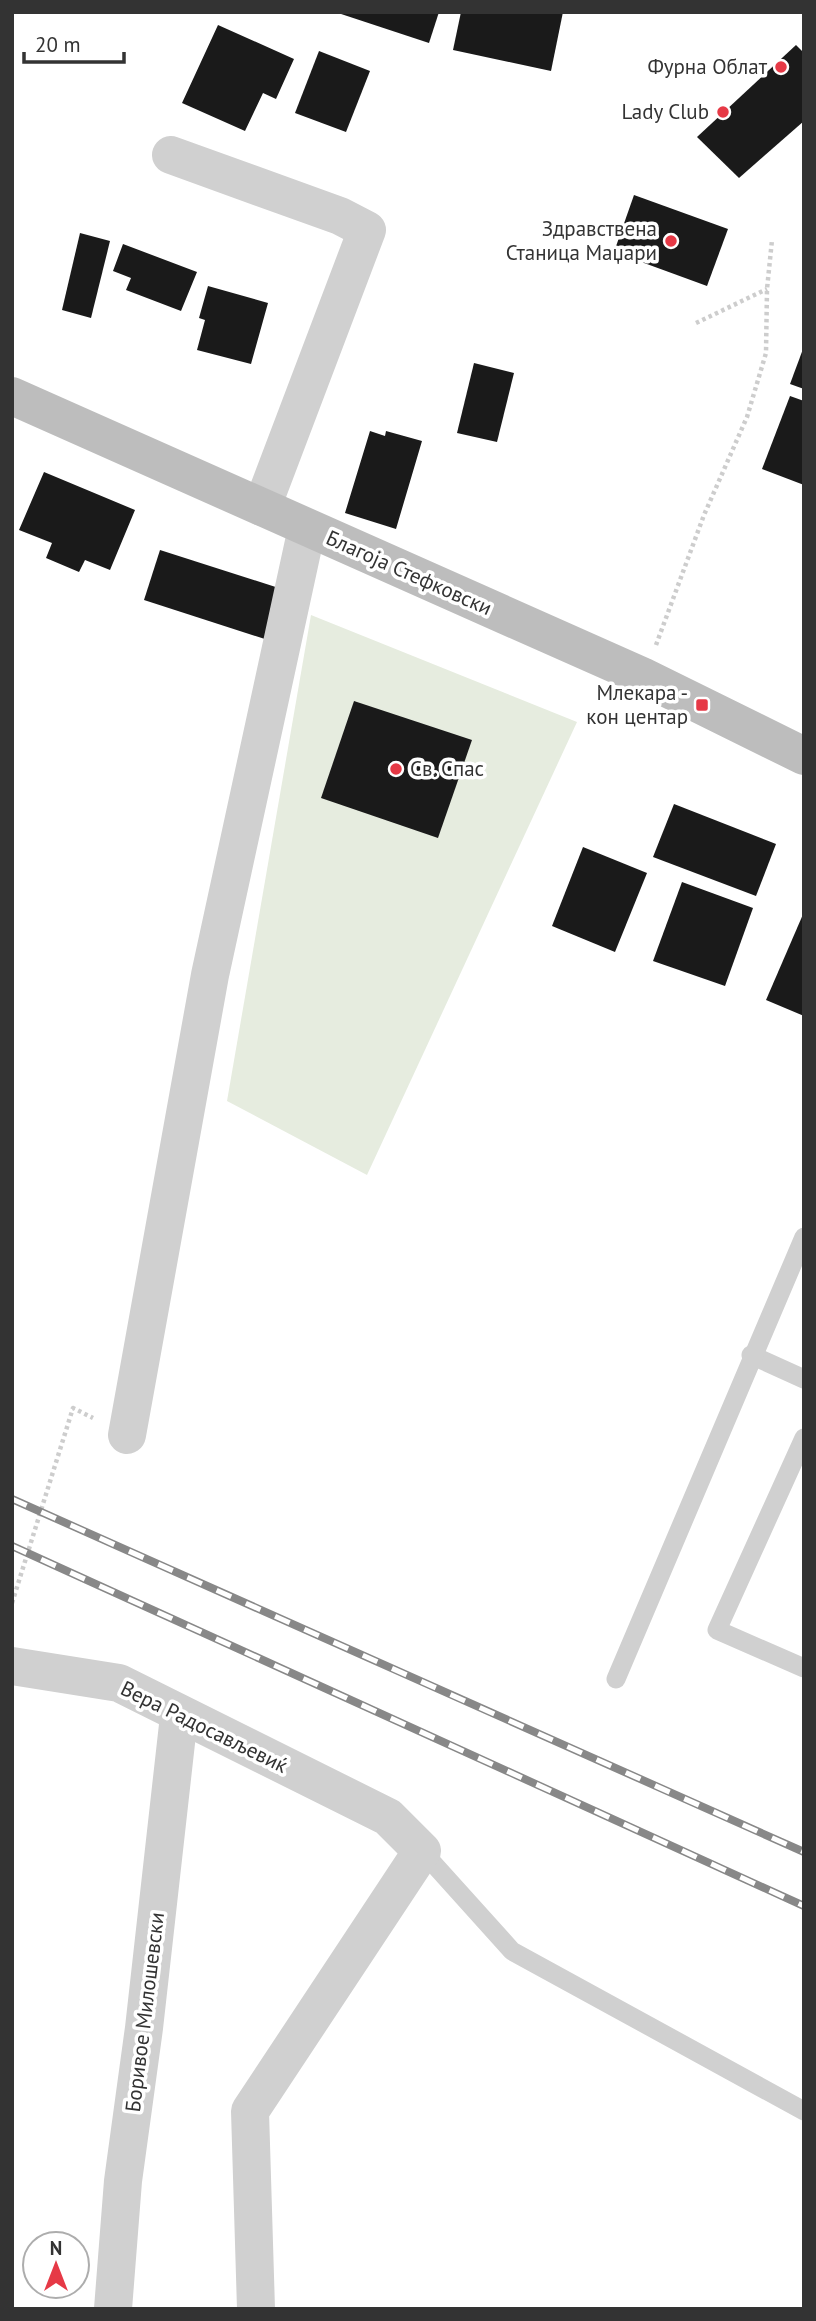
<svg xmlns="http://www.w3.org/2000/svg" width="816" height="2321" viewBox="0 0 816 2321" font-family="'PT Sans',sans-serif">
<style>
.green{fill:#e6ecdf}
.building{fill:#1a1a1a}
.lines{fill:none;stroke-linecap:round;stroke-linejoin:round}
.path{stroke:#cdcdcd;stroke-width:4.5;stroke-dasharray:3.5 3.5;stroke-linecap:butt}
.service{stroke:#d0d0d0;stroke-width:19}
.minor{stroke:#d0d0d0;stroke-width:38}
.secondary{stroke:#bdbdbd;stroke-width:38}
.rail-casing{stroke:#888;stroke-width:8}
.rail{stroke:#fff;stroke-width:5;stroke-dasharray:16;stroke-linecap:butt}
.poi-dot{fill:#e63946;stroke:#fff;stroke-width:2.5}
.labels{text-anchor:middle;stroke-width:7;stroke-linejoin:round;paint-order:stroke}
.poi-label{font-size:21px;fill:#333;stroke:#fff;text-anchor:end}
.street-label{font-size:21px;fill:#333;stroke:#fff}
</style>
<rect width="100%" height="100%" fill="#fff"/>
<path class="green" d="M311 615 577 722 367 1175 227 1101Z"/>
<g class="building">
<path d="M335 12H439L429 43Z"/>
<path d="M461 12H563L551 71 453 50Z"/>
<path d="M218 25 294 59 276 99 263 93 245 131 182 103Z"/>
<path d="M796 45 804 53V121L739 178 697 137Z"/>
<path d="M319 51 370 71 346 132 295 113Z"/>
<path d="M634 195 728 229 707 286 614 252Z"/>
<path d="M80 233 110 241 91 318 62 310Z"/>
<path d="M123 244 197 272 181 311 126 290 131 278 113 271Z"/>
<path d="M208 286 268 303 251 364 197 350 205 320 199 318Z"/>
<path d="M803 349H804V389L790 384Z"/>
<path d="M474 363 514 373 497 442 457 433Z"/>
<path d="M790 396 804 401V485L762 469Z"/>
<path d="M370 431 385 436 386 431 422 441 396 529 345 513Z"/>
<path d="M44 472 135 510 110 570 85 560 79 572 46 558 52 543 19 530Z"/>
<path d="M160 550 288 591 271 641 144 600Z"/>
<path d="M354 701 472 740 438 838 321 798Z"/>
<path d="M674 804 776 844 756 896 653 857Z"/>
<path d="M583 847 647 873 615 952 552 926Z"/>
<path d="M682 882 753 908 725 986 653 961Z"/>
<path d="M804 912V1016L766 1000Z"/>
</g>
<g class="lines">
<g class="path">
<path d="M696 323 767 289"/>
<path d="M656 645 704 515 747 417 766 353 767 289 772 240"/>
<path d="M12 1603 73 1408 93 1418"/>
</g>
<g class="service">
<path d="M751 1355 804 1379"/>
<path d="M804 1438 717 1630 804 1668"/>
<path d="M616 1679 804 1237"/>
<path d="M422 1851 512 1951 804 2111"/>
</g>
<g class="minor">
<path d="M171 155 340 216 367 230 262 507"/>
<path d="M127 1435 210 975 307 528"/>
<path d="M12 1666 119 1683 388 1817 422 1851 250 2111 256 2309"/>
<path d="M113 2309 123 2181 144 2028 179 1716"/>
</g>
<path class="secondary" d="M12 396 642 676 804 756"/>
<g class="rail-casing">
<g id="rail">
<path d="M12 1499 804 1852"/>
<path d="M12 1546 804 1906"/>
</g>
</g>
<use href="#rail" class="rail"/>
</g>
<g class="poi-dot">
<circle cx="781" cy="67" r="7"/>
<circle cx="723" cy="112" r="7"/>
<circle cx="671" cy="241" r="7"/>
<rect x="695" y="698" width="14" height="14" rx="3.5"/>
<circle cx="396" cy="769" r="7"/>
</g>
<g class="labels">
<g class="poi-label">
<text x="767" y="74">Фурна Облат</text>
<text x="709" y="119">Lady Club</text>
<text x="657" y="236">Здравствена<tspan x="657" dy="24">Станица Маџари</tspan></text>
<text x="688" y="700">Млекара -<tspan x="688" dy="24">кон центар</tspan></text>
<text x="410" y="776" text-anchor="start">Св. Спас</text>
</g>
<g class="street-label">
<text transform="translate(409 573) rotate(24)" y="7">Благоја Стефковски</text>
<text transform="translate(204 1727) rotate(26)" y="7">Вера Радосављевиќ</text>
<text transform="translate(145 2012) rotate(-83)" y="7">Боривое Милошевски</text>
</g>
</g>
<rect width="816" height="2321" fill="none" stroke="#333333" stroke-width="28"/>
<g transform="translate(56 2265)"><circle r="33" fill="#ffffff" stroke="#adadad" stroke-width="2"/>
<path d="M0-5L12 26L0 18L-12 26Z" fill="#e63946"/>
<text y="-10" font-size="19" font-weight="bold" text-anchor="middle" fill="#333333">N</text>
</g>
<path d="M24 52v10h100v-10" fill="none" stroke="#333333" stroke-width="3.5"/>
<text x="35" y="52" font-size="21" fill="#333333" stroke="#ffffff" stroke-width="5" paint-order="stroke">20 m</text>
</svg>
